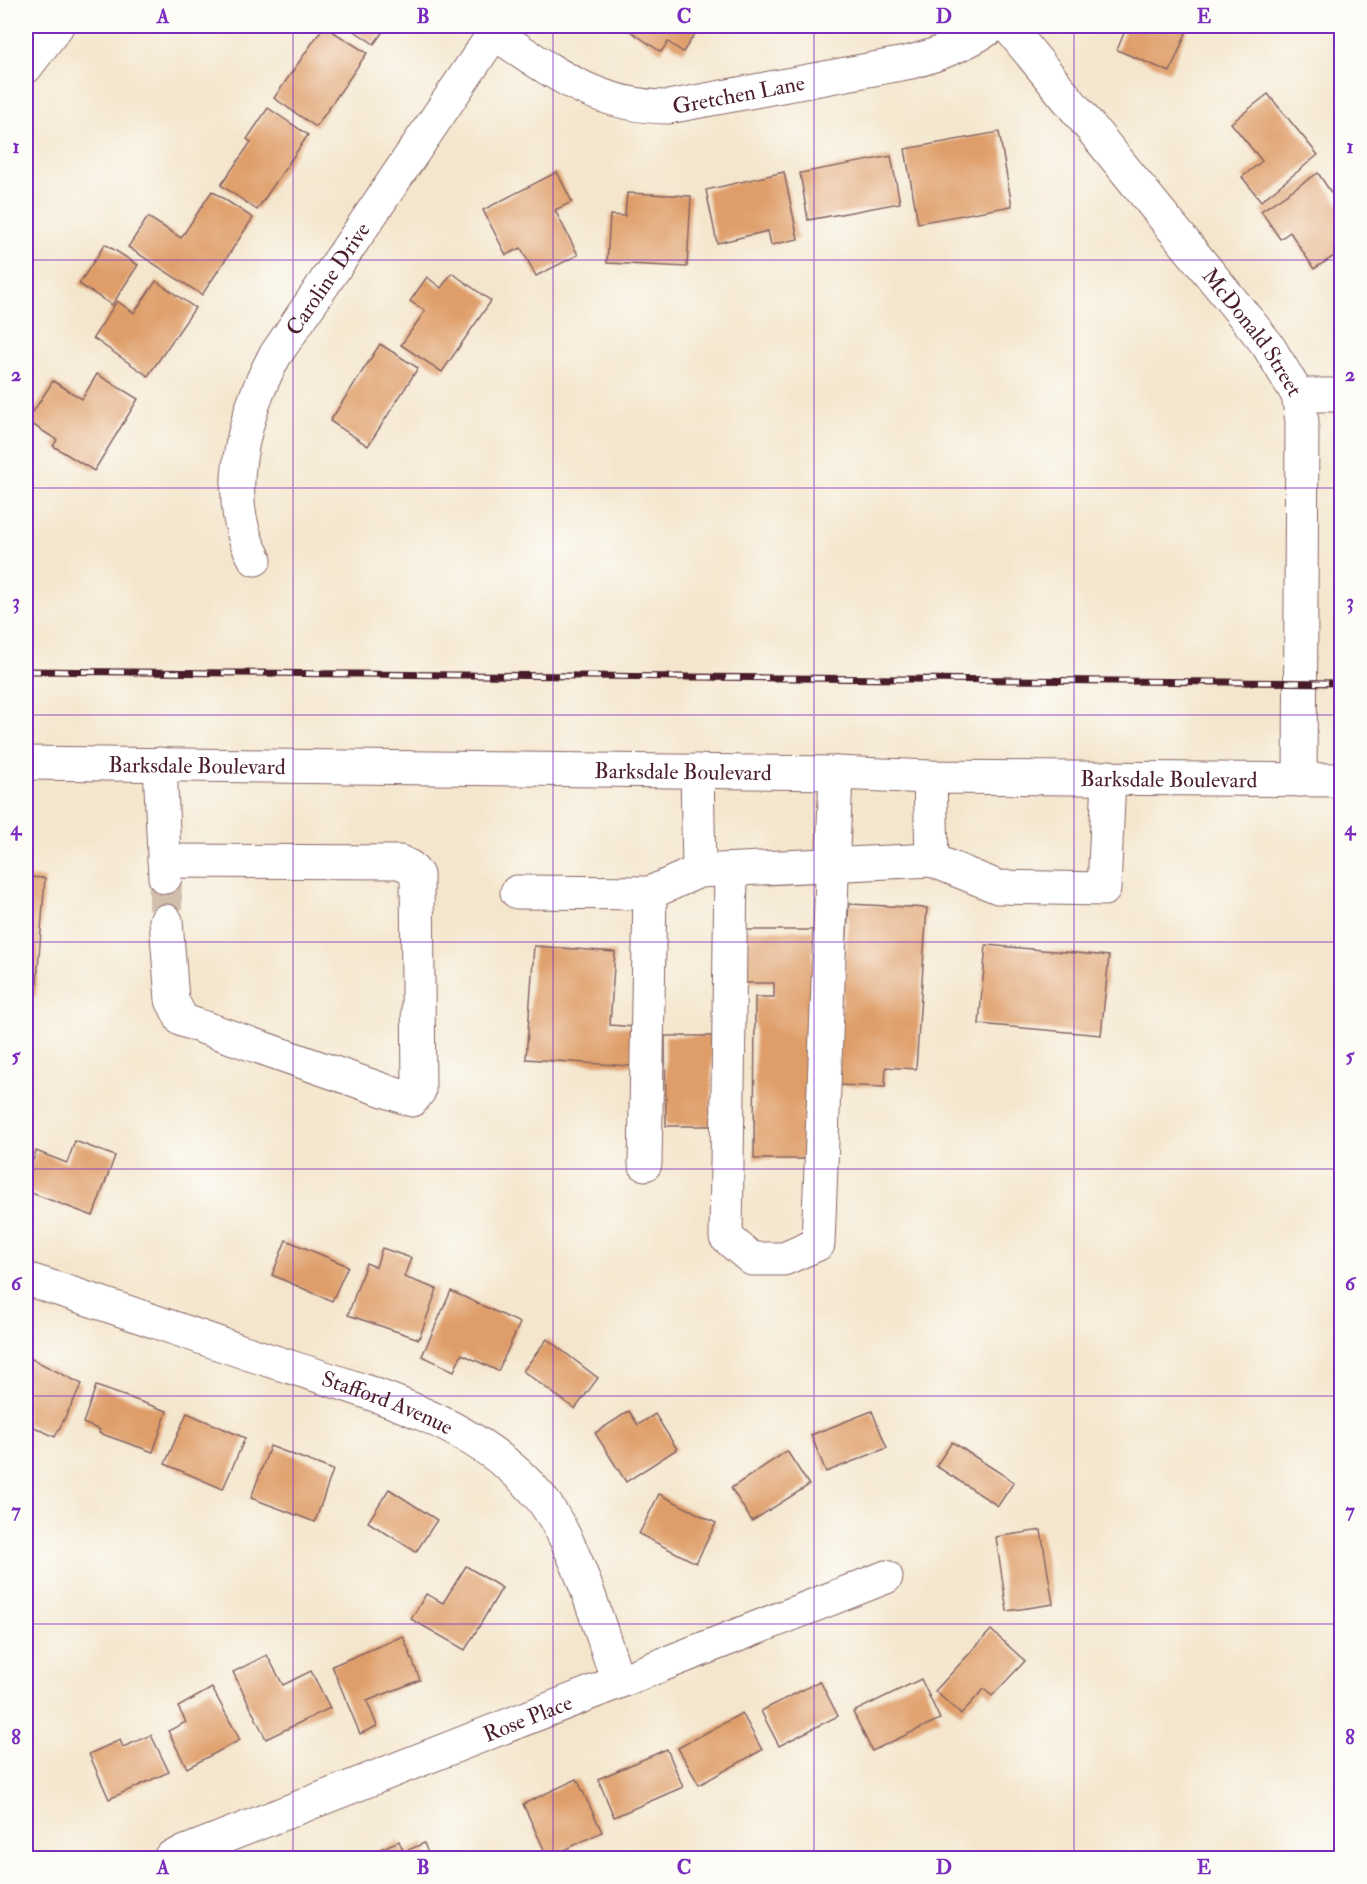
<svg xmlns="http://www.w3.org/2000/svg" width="1367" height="1884" viewBox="0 0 1367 1884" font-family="'IM FELL Double Pica',serif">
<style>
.building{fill:#df9e69}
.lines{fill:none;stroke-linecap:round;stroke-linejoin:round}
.minor-tunnel{stroke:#d2bead;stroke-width:33;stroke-dasharray:33 16;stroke-linecap:butt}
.minor-casing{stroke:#866564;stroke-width:35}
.major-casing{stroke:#866564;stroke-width:35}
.minor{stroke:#fff;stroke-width:33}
.major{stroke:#fff;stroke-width:33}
.rail-casing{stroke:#4a1f2b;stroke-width:7}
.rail{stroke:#fdfcf7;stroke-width:4.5;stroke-dasharray:14;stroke-linecap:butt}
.grid{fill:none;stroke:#7b2cbf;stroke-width:1.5;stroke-opacity:0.55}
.labels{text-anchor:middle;stroke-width:4.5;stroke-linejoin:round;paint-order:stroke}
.street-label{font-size:22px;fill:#4a1f2b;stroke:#fdfcf7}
.neatline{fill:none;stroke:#7b2cbf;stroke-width:2}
.grid-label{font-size:20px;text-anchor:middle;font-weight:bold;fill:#7b2cbf}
</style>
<rect width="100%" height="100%" fill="#fdfcf7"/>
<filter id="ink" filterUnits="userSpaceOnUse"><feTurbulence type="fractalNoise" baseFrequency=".0167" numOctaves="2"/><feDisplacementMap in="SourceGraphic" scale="12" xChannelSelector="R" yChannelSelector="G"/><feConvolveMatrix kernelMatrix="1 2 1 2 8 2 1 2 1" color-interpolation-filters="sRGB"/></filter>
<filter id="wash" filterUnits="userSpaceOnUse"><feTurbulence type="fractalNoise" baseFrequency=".008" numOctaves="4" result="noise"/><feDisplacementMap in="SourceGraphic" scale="24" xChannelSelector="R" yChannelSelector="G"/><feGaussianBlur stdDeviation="1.35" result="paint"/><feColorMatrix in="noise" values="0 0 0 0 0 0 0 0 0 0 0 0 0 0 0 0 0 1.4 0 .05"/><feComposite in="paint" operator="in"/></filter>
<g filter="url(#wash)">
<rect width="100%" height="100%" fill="#f4e6cd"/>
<g id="blocks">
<g class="building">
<path d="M324 26 367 53 316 127 274 98Z"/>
<path d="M347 26H387L374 44Z"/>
<path d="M623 26H700L683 52 668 42 661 52Z"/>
<path d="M1127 26H1189L1170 72 1117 50Z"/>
<path d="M1268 94 1318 155 1261 201 1242 177 1262 161 1231 123Z"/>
<path d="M268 108 308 135 257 210 221 185 251 142 247 139Z"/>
<path d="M999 132 1012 206 918 223 905 149Z"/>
<path d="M891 156 900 203 808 220 800 173Z"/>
<path d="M557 172 572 202 555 210 578 255 536 276 521 248 506 255 483 210Z"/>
<path d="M784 172 798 239 771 245 768 231 717 243 706 190Z"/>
<path d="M1318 173 1342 209V251L1314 269 1290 232 1280 239 1261 211Z"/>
<path d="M212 191 253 218 202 295 128 247 148 217 181 238Z"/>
<path d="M627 193 691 196 687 267 607 263 610 215 625 216Z"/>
<path d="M105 244 138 265 112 305 79 284Z"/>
<path d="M452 273 491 301 442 372 401 345 425 311 410 301 427 277 441 288Z"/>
<path d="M156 281 195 308 148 376 93 338 117 301 134 313Z"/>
<path d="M380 344 418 368 368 446 330 421Z"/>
<path d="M97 374 138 399 94 471 53 446 57 440 27 421 53 381 82 399Z"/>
<path d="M26 877 45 878 36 996 26 995Z"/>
<path d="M849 904 927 908 916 1069 886 1067 885 1087 836 1085Z"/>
<path d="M744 930H813L812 1159H754L755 997H774V983H744Z"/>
<path d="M986 945 1109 956 1101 1035 979 1024Z"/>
<path d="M534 946 615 952 610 1025 634 1027 631 1066 526 1059Z"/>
<path d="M665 1036H712V1126H666Z"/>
<path d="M75 1141 115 1156 93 1216 26 1191V1181L36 1151 67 1163Z"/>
<path d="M286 1240 348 1266 332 1301 272 1275Z"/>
<path d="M382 1248 411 1258 404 1277 437 1289 419 1339 348 1315 366 1263 376 1267Z"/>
<path d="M451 1291 520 1323 498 1371 462 1354 454 1371 422 1356Z"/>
<path d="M547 1339 598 1378 575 1409 523 1371Z"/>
<path d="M26 1356 82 1384 55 1437 26 1423Z"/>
<path d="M96 1386 167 1411 153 1452 99 1433 100 1430 83 1423Z"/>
<path d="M629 1411 638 1425 655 1414 677 1449 626 1482 595 1433Z"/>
<path d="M872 1411 887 1448 826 1472 811 1435Z"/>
<path d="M187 1413 245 1438 223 1489 165 1464Z"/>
<path d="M952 1442 1014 1482 998 1506 936 1466Z"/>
<path d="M270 1446 333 1470 315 1522 251 1498Z"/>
<path d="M787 1451 809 1485 752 1521 731 1488Z"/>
<path d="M389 1489 437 1520 416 1552 368 1522Z"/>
<path d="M659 1494 716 1523 696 1563 639 1534Z"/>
<path d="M1041 1530 1053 1604 1007 1611 996 1537Z"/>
<path d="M466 1566 502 1588 465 1650 411 1619 426 1594 443 1603Z"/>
<path d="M991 1630 1025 1661 992 1696 984 1689 961 1714 935 1691Z"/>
<path d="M403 1636 420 1680 367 1701 377 1726 360 1734 332 1666Z"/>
<path d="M26 1637 32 1645 26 1650Z"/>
<path d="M267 1655 283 1685 311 1671 330 1708 266 1739 233 1672Z"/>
<path d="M921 1679 940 1719 872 1751 853 1712Z"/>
<path d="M820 1681 838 1716 779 1746 761 1711Z"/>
<path d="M212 1688 240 1740 187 1768 168 1731 186 1722 178 1707Z"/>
<path d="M742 1713 762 1750 699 1785 678 1748Z"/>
<path d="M151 1735 169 1772 109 1799 89 1754 120 1740 123 1747Z"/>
<path d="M667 1749 683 1787 614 1817 598 1779Z"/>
<path d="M577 1779 602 1832 548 1858 523 1804Z"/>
<path d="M399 1841 404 1852 424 1843 430 1858H359Z"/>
</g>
</g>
</g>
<g filter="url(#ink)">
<use href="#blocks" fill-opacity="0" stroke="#866564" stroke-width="1.5"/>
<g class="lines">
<path class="minor-tunnel" d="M165 877 166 921"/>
<g class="minor-casing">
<g id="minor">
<path id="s1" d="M1008 26 1267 344 1298 395 1302 421 1300 780"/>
<path id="s2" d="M494 33C551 71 597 107 668 107L911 62C941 54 967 43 993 26"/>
<path d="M26 67 57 26"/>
<path d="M1298 395H1342"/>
<path id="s3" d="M255 559C220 500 244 414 274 357L499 26"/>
<path d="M160 764 165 877"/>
<path d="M697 771 699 871"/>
<path d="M930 777 932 860 998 887 1104 889 1109 777"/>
<path d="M164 861 400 862 410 867 417 875 419 1091 412 1100 182 1020 172 1000 166 921"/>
<path d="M731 870 726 1237 752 1259H784L818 1244 836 773"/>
<path d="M517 892 650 893 699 871 932 860"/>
<path d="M645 1164 650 893"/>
<path id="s4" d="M26 1279C98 1301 170 1327 241 1351 340 1385 472 1413 540 1497 578 1545 597 1623 618 1681"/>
<path id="s5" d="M170 1858 886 1577"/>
</g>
</g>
<g class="major-casing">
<g id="major">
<path id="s6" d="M26 763 836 773 930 777 1342 780"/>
</g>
</g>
<use href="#minor" class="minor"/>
<use href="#major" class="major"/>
<g class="rail-casing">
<path id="rail" d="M26 671 1342 683"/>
</g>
<use href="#rail" class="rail"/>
</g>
</g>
<path class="grid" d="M293 26V1858M553 26V1858M814 26V1858M1074 26V1858M26 260H1342M26 488H1342M26 715H1342M26 942H1342M26 1169H1342M26 1396H1342M26 1624H1342"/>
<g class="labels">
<g class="street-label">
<text dy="8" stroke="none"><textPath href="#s2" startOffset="264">Gretchen Lane</textPath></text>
<text dy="8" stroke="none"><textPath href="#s3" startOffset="306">Caroline Drive</textPath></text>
<text dy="8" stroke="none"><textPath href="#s1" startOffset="392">McDonald Street</textPath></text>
<text dy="8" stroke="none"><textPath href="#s6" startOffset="171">Barksdale Boulevard</textPath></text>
<text dy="8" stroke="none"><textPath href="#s6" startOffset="657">Barksdale Boulevard</textPath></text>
<text dy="8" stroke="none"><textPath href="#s6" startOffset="1143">Barksdale Boulevard</textPath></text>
<text dy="8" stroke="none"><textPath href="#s4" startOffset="382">Stafford Avenue</textPath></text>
<text dy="8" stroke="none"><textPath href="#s5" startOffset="384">Rose Place</textPath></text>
</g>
</g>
<rect width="1367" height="1884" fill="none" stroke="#fdfcf7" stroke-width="66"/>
<rect x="33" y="33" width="1301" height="1818" class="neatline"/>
<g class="grid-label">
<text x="163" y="23">A</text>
<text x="423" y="23">B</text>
<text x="684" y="23">C</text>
<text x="944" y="23">D</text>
<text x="1204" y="23">E</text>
<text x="16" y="153">1</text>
<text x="1350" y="153">1</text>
<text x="16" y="381">2</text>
<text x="1350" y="381">2</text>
<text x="16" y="608">3</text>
<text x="1350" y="608">3</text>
<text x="16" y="835">4</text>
<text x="1350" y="835">4</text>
<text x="16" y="1062">5</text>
<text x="1350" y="1062">5</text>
<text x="16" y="1290">6</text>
<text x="1350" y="1290">6</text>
<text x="16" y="1517">7</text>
<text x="1350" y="1517">7</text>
<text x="16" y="1744">8</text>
<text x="1350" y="1744">8</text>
<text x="163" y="1874">A</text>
<text x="423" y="1874">B</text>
<text x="684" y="1874">C</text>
<text x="944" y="1874">D</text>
<text x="1204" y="1874">E</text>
</g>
</svg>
